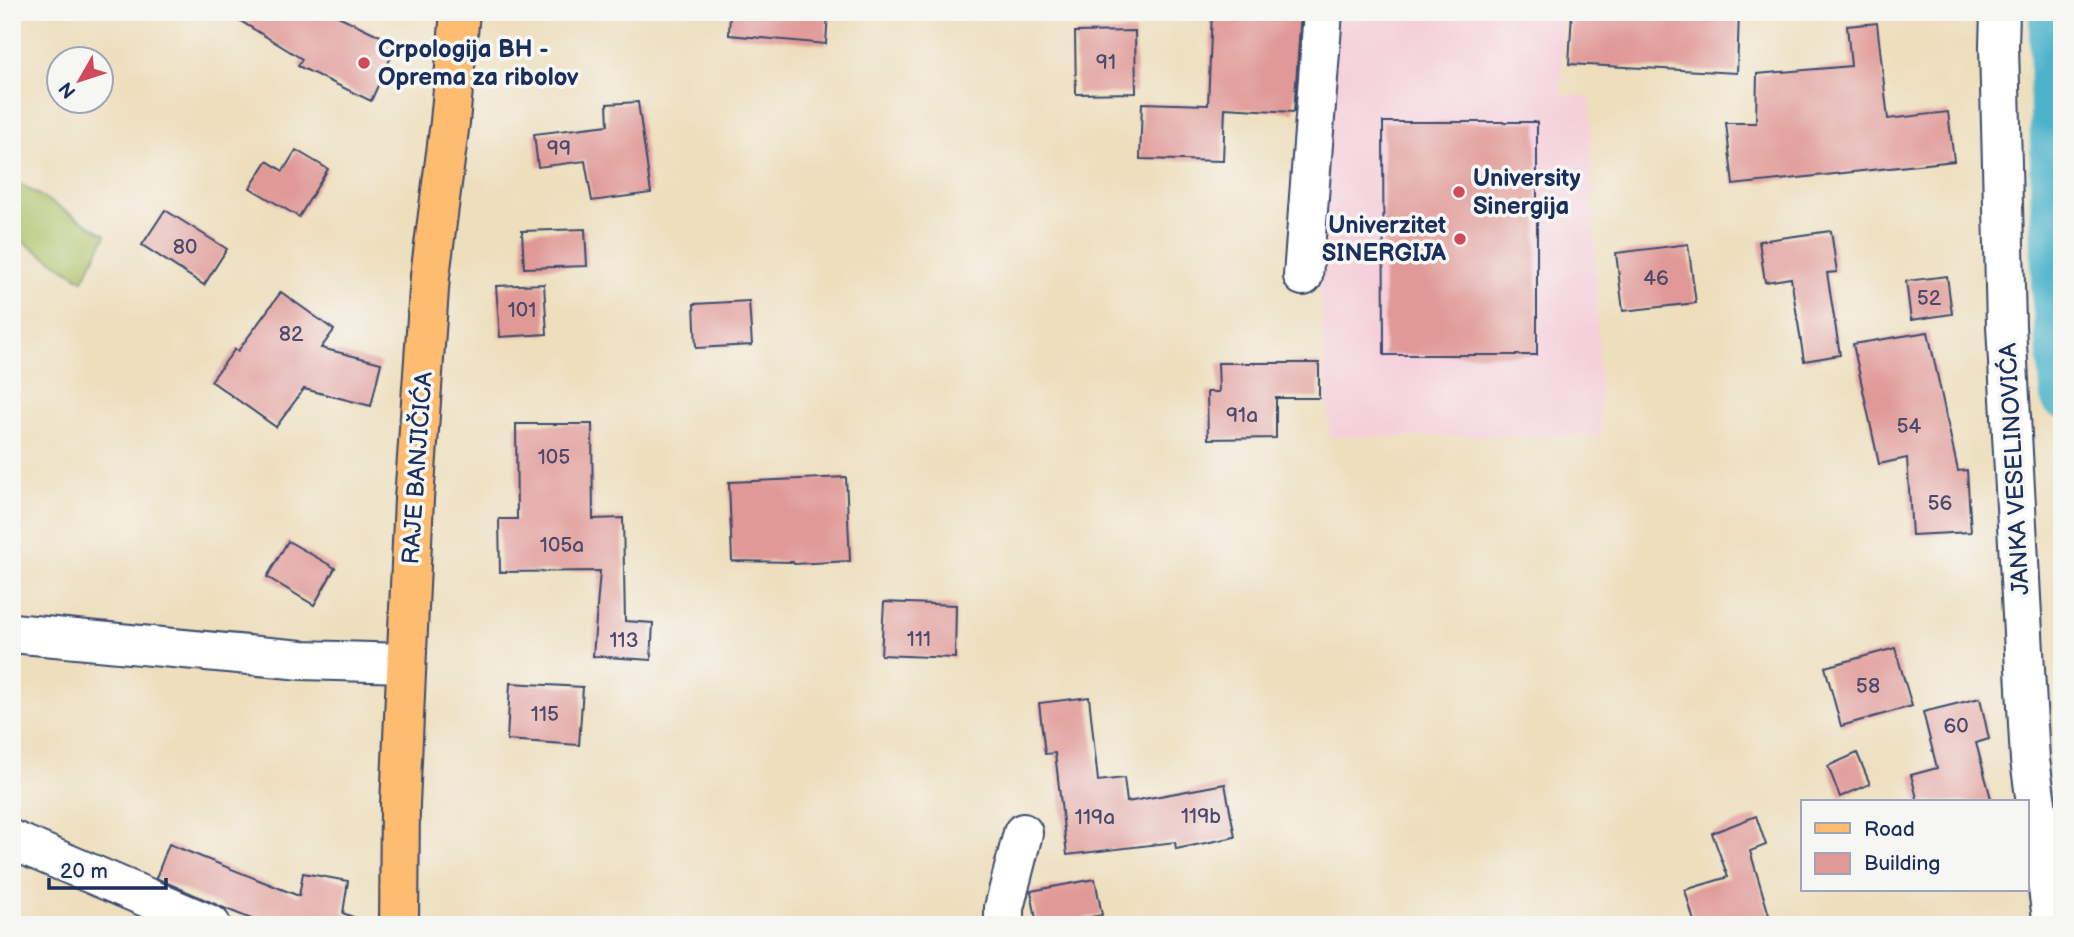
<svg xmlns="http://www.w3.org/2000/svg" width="2074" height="937" viewBox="0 0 2074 937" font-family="'Balsamiq Sans',sans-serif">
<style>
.built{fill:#f5cfda}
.green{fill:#abbf63;stroke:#637760;stroke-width:2}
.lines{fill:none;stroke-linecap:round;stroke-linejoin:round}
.canal{stroke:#4cb3ca;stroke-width:42}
.building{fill:#e09996}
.minor-casing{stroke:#3a496c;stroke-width:42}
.major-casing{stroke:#3a496c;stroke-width:42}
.minor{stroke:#fff;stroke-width:38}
.major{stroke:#fdbc70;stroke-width:38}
.poi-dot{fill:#d1495b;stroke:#f6f6f2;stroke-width:2.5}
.labels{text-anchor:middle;stroke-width:7;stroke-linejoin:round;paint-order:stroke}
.number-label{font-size:21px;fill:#4c4a6c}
.poi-label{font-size:24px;font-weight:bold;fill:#1b2f5e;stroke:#f6f6f2;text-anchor:start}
.street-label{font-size:24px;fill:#1b2f5e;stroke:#f6f6f2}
</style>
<rect width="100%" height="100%" fill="#f6f6f2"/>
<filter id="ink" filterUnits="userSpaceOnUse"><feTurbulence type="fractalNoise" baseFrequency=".0143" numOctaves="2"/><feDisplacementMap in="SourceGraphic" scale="14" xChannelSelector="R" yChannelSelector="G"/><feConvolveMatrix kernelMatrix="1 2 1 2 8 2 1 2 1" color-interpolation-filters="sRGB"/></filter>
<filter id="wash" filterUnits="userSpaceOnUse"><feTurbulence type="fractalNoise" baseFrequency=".00686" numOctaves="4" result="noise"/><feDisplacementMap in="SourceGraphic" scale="28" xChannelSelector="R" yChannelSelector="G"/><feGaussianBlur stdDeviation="1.57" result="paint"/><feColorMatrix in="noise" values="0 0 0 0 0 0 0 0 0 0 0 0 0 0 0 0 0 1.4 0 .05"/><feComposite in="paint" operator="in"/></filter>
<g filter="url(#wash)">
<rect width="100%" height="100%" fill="#eddebc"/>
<path class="built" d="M1334 12H1563L1561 94 1590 97 1601 435 1330 437 1319 287Z"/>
<path class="green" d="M12 179 106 235 83 280 12 235Z"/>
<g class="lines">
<path class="canal" d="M2050 12 2052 292 2062 398"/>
</g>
<g id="blocks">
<g class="building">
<path d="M226 12H330L397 44 371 101 298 66 302 59Z"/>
<path d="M730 12H828L826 44 729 35Z"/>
<path d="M1212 12H1301L1294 112 1225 108 1223 161 1140 159 1142 103 1208 105Z"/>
<path d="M1572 12H1739L1737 73 1569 64Z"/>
<path d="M1877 23 1888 119 1948 112 1954 161 1733 185 1726 123H1756L1757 74 1851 66 1847 26Z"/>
<path d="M1135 31 1136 93 1076 94 1075 32Z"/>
<path d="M638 102 651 193 592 201 585 161 538 167 534 134 608 125 607 104Z"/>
<path d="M1383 122H1537V355H1384Z"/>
<path d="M296 150 328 169 299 217 250 188 267 161 283 171Z"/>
<path d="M165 210 227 249 204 285 142 245Z"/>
<path d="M585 229 587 266 524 268 522 231Z"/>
<path d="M1831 231 1837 272 1827 273 1840 355 1804 361 1791 278 1765 282 1759 241Z"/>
<path d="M1688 244 1696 303 1623 311 1616 253Z"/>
<path d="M1947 276 1952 314 1911 320 1906 281Z"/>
<path d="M544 284 547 334 500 337 496 286Z"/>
<path d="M281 292 334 330 321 348 381 363 371 406 304 389 276 427 211 381 235 349 238 351Z"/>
<path d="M749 301 752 345 696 348 694 304Z"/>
<path d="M1928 332 1958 471 1967 470 1971 532 1912 535 1907 458 1879 464 1853 344Z"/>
<path d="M1218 363H1319V398H1276V438L1208 439 1207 392H1219Z"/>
<path d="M516 424H592L593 519 623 518 625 621 653 623 651 660 593 656 600 571 500 572 499 519H517Z"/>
<path d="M846 477 850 561 794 564 793 562 732 561 729 482Z"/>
<path d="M288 541 335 568 314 605 267 577Z"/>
<path d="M884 602 956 605 955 658 881 655Z"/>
<path d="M1895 648 1912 706 1841 726 1825 667Z"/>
<path d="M510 683 583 687 579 745 507 740Z"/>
<path d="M1089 697 1098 781 1124 778 1127 802 1225 784 1235 837 1176 849 1175 842 1067 855 1055 753 1045 754 1039 703Z"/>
<path d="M1980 698 1989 739 1976 743 1992 802H1918L1911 775 1937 768 1923 712Z"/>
<path d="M1857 753 1870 784 1840 797 1828 766Z"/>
<path d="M1756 816 1766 845 1750 851 1772 925H1695L1685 890 1728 877 1712 833Z"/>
<path d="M169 844 299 896 303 873 348 881 343 913 368 923V925H266L224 908 156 878Z"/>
<path d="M1095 879 1102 915 1050 925H1037L1031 891Z"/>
</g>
</g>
</g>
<g filter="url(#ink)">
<use href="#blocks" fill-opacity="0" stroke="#3a496c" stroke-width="2"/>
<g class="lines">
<g class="minor-casing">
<g id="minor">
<path d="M2000 12 1999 46 2006 326 2030 760 2053 925"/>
<path d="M1303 276 1323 12"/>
<path d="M12 633 302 660 406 663"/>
<path d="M12 840 211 925"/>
<path d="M1004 925V908L1023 833"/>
</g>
</g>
<g class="major-casing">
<path id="major" d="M399 925 400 804 414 499 430 276 450 122 460 12"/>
</g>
<use href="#minor" class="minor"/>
<use href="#major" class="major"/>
</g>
</g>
<g class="poi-dot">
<circle cx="364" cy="63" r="7"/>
<circle cx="1459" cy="192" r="7"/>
<circle cx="1460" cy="239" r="7"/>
</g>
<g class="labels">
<g class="number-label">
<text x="1106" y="69">91</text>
<text x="559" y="155">99</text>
<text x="185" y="254">80</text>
<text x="1656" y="285">46</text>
<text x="1929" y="305">52</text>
<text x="522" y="317">101</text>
<text x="291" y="341">82</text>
<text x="1242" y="422">91a</text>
<text x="1909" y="433">54</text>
<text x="554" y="464">105</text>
<text x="1940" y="510">56</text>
<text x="562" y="552">105a</text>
<text x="919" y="646">111</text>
<text x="624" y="647">113</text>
<text x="1868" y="693">58</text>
<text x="545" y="721">115</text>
<text x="1956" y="733">60</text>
<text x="1201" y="823">119b</text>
<text x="1095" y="824">119a</text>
</g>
<g class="poi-label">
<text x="378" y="57">Crpologija BH -<tspan x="378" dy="28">Oprema za ribolov</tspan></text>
<text x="1473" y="186">University<tspan x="1473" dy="28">Sinergija</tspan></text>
<text x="1446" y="233" text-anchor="end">Univerzitet<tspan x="1446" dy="28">SINERGIJA</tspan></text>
</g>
<g class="street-label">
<text transform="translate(417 468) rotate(-86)" y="8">RAJE BANJIČIĆA</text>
<text transform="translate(2014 469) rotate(-93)" y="8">JANKA VESELINOVIĆA</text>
</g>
</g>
<rect width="2074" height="937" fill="none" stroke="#f6f6f2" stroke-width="42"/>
<rect x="1801" y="800" width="228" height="91" fill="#f6f6f2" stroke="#9ea6b7" stroke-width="2"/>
<rect x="1815" y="823" width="35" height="10" fill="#fdbc70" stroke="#9ea6b7" stroke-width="2"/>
<text x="1864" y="836" font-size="21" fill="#1b2f5e">Road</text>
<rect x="1815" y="853" width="35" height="21" fill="#e09996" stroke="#9ea6b7" stroke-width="2"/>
<text x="1864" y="870" font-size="21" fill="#1b2f5e">Building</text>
<g transform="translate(80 80) rotate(231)"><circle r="33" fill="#f6f6f2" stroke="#9ea6b7" stroke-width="2"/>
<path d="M0-5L12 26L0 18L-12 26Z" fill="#d1495b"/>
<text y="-10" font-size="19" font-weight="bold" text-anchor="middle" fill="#1b2f5e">N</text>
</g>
<path d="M49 878v10h117v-10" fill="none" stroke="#1b2f5e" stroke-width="3.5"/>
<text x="60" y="878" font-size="21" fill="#1b2f5e" stroke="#f6f6f2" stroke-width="5" paint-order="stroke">20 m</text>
</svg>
